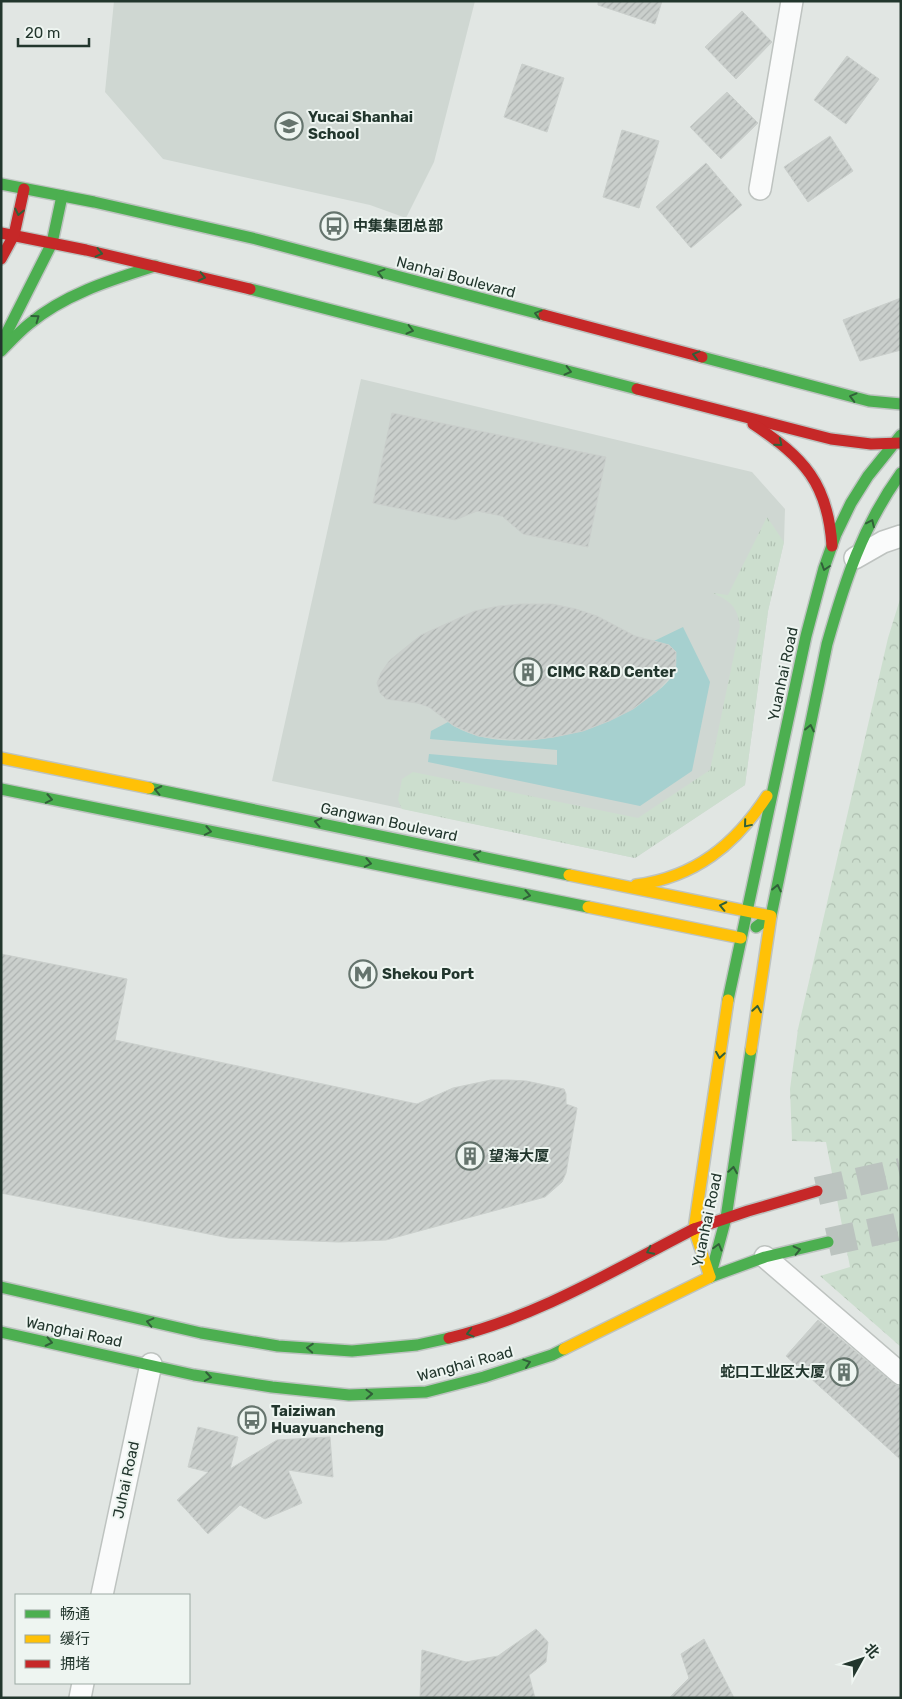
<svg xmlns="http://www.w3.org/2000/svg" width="902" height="1699" viewBox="0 0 902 1699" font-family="Rubik,'Noto Sans SC',sans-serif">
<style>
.built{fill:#cfd7d2}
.grass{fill:url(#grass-tufts)}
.forest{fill:url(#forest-crowns)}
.water{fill:#a6d0cf}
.building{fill:url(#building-hatch);stroke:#cacfcc}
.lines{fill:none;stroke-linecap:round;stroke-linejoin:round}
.primary-tunnel{stroke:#bbc3bf;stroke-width:28;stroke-dasharray:28 14;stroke-linecap:butt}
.street-casing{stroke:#bec3c0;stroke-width:24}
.fast-casing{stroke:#bdc3c0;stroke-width:14}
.slow-casing{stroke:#bdc3c0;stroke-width:14}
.jam-casing{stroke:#bdc3c0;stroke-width:14}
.street{stroke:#fafbfb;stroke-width:21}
.fast{stroke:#4caf50;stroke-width:11}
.slow{stroke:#ffc107;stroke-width:11}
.jam{stroke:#c62828;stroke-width:11}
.oneway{stroke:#316039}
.labels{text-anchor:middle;stroke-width:4;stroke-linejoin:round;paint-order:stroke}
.poi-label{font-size:15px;font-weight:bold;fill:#22362d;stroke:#eef5f1;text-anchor:start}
.street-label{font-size:15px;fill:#22362d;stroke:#eef5f1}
</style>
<defs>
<pattern id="grass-tufts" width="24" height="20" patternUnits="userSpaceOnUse" patternTransform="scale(1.25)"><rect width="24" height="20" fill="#ccdece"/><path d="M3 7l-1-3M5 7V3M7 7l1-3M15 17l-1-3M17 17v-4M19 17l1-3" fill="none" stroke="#afbfb1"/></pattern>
<pattern id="forest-crowns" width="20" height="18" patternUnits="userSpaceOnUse" patternTransform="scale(1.25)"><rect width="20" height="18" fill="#ccdece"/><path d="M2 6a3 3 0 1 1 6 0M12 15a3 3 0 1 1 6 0" fill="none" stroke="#afbfb1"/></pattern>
<pattern id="building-hatch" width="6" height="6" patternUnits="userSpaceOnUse" patternTransform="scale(1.25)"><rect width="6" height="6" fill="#cacfcc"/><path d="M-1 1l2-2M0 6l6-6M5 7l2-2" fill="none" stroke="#adb2b0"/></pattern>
</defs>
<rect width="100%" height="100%" fill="#e1e6e3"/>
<g class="built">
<path d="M114 1H475L434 162 406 218 370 205 163 159 105 92Z"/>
<path d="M361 379 752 472 785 509 784 542 768 611 745 785 635 858 272 781Z"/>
</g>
<path class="grass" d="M767 517 784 542 768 611 745 785 635 858 402 809 398 800 402 779 413 772 638 818 710 770 740 626C737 606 730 601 713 593L728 595Z"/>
<path class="forest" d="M901 596V1347L820 1276 850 1267 826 1142 792 1141 790 1089 798 1029 888 638Z"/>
<path class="water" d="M683 627 710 682 692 771 640 806 428 762 429 754 557 765V750L430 739 431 731 448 722C499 759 598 735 645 700 655 693 670 683 675 671 677 665 676 658 676 652L669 645 654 641Z"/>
<g class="building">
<path d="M598 1H662L655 24 598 5Z"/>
<path d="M742 11 772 42 736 79 705 47Z"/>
<path d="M847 56 879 79 846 124 814 100Z"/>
<path d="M522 64 564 78 547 132 504 117Z"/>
<path d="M727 92 758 123 721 159 690 127Z"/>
<path d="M622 130 659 141 639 208 603 197Z"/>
<path d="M830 136 853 171 808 202 784 167Z"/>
<path d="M706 163 742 205 691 248 656 207Z"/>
<path d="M901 298V350L860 361 843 320Z"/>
<path d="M392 413 606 457 588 547 523 534 502 516 477 511 455 520 373 503Z"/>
<path d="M521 604H552L576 609 597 616 635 636 669 645 676 652 675 671 657 691 633 709 609 721 583 731 554 737 531 740 503 739 478 736 454 726 429 707 417 703 386 699 380 693 377 683 381 673 389 661 421 635 475 611 499 606Z"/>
<path d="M1 954 127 979 115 1040 417 1104 453 1088 491 1080H508L526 1081 564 1089 566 1094V1104L577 1108 566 1173 562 1182 545 1197 386 1240 339 1242 229 1238 1 1193Z"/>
<path d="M818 1320 893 1383 901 1388V1460L786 1356Z"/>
<path d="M198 1427 238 1437 230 1469 277 1440 330 1437 333 1477 288 1470 302 1503 265 1519 240 1505 208 1534 177 1500 208 1472 188 1467Z"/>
<path d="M536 1629 548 1642 546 1662 529 1675 535 1698H420L422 1650 466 1662 498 1656Z"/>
<path d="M704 1639 734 1698H669L689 1678 681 1654Z"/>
</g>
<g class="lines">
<g class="primary-tunnel">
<path d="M817 1191 901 1172"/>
<path d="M828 1242 901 1226"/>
</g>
<g class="street-casing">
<g id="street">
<path d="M760 189 792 1"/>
<path d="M855 558 883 542 901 536"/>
<path d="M765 1257 901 1374"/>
<path d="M102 1595 151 1364"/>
<path d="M80 1698 83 1683"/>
</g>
</g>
<g class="fast-casing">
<g id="fast">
<path d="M1 184 94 202 256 239 544 315"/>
<path d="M250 289 637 389"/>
<path d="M4 338 52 243 62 196"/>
<path d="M1 351C10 342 19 332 29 324 65 294 111 280 155 266"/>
<path d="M702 357 869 401 901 404"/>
<path d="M149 788 569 875"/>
<path d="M1 789 588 907"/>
<path d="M756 927 771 916 827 644C845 581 862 527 901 473"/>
<path d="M728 1000 806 636 824 568 836 534 851 503 868 476 901 435"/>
<path d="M710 1277 726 1218 751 1050"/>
<path d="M710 1277 765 1257 828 1242"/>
<path d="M1 1287 201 1333 278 1346 352 1351 417 1345 449 1338"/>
<path d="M1 1332 194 1375 272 1387 349 1395 426 1392 484 1377 552 1355 564 1349"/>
</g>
</g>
<g class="slow-casing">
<g id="slow">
<path d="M1 758 149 788"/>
<path d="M569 875 771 916 751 1050"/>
<path d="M636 885C695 877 735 845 767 796"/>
<path d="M588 907 741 938"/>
<path d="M710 1277 694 1229 728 1000"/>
<path d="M564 1349 710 1277"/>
</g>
</g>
<g class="jam-casing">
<g id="jam">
<path d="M1 233 86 250 250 289"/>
<path d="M1 259 14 235 24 189"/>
<path d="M544 315 702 357"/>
<path d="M637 389 831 439 871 444 901 443"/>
<path d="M753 424C804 458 828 483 832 546"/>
<path d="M694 1229 748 1211 817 1191"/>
<path d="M449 1338C535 1318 616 1269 694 1229"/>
</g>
</g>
<use href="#street" class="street"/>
<use href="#fast" class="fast"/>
<use href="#slow" class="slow"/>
<use href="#jam" class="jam"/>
</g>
<defs><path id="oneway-chevron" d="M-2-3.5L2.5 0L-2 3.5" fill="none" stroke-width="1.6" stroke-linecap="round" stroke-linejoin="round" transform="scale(1.25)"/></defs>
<g class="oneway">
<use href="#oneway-chevron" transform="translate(19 212) rotate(102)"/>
<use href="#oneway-chevron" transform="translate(99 253) rotate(13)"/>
<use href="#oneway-chevron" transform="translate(381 273) rotate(-165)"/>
<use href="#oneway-chevron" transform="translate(202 277) rotate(13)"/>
<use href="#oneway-chevron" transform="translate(538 314) rotate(-165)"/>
<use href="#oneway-chevron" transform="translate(36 318) rotate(-36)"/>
<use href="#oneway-chevron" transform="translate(410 330) rotate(14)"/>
<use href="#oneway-chevron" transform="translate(696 355) rotate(-165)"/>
<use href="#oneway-chevron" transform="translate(568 371) rotate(14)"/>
<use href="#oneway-chevron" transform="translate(853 397) rotate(-165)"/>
<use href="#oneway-chevron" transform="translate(779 443) rotate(39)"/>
<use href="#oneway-chevron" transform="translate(871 523) rotate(-65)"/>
<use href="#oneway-chevron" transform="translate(825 567) rotate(108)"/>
<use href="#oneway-chevron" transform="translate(810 728) rotate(-78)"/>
<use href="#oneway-chevron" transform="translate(158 790) rotate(-168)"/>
<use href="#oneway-chevron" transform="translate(49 799) rotate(11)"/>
<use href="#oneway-chevron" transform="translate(318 822) rotate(-168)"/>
<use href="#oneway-chevron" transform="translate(747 824) rotate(130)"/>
<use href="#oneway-chevron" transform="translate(208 831) rotate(11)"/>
<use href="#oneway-chevron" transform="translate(477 855) rotate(-168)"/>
<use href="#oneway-chevron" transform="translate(368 863) rotate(11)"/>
<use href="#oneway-chevron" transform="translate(777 888) rotate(-78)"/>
<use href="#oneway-chevron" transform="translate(527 895) rotate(11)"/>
<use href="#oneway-chevron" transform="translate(723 906) rotate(-168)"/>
<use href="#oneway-chevron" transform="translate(757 1009) rotate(-81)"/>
<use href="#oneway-chevron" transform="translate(720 1055) rotate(99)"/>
<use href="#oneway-chevron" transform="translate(733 1170) rotate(-81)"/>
<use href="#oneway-chevron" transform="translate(718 1247) rotate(-75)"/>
<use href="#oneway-chevron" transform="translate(797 1250) rotate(-13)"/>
<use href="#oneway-chevron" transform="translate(650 1251) rotate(154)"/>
<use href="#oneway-chevron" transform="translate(150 1322) rotate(-167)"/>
<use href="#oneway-chevron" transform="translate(470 1333) rotate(165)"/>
<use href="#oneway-chevron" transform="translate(49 1342) rotate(12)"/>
<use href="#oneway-chevron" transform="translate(310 1348) rotate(-176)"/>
<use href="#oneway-chevron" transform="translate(527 1363) rotate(-18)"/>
<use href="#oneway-chevron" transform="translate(208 1377) rotate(9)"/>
<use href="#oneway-chevron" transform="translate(369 1394) rotate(-2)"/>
</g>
<defs>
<g id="school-ring" transform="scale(1.4375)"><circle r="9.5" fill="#eef5f1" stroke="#65746d" stroke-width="1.5"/><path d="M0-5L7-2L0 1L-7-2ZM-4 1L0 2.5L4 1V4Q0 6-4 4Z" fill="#65746d"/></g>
<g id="bus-ring" transform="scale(1.4375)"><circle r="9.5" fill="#eef5f1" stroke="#65746d" stroke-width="1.5"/><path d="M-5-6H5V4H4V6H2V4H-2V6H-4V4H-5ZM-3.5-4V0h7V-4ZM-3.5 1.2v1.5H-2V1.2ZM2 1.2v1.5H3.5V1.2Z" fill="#65746d"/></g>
<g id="building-ring" transform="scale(1.4375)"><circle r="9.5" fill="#eef5f1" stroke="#65746d" stroke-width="1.5"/><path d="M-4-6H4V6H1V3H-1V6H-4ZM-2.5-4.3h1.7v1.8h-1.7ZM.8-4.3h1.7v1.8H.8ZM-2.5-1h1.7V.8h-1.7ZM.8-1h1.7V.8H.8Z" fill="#65746d"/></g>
<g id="metro-ring" transform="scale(1.4375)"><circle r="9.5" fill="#eef5f1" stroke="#65746d" stroke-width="1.5"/><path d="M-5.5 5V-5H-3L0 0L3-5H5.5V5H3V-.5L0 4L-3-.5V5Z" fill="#65746d"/></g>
</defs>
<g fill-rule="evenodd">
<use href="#school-ring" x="289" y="126"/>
<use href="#bus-ring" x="334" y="226"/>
<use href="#building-ring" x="528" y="672"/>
<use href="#metro-ring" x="363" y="974"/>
<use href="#building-ring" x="470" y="1156"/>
<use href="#building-ring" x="844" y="1372"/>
<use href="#bus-ring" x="252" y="1420"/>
</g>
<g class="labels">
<g class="poi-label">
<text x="308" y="122">Yucai Shanhai<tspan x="308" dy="17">School</tspan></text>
<text x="353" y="231">中集集团总部</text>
<text x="547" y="677">CIMC R&amp;D Center</text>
<text x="382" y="979">Shekou Port</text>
<text x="489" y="1161">望海大厦</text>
<text x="825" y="1377" text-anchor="end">蛇口工业区大厦</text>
<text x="271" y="1416">Taiziwan<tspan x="271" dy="17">Huayuancheng</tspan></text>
</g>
<g class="street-label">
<text transform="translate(456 277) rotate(15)" y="5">Nanhai Boulevard</text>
<text transform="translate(783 674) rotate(-78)" y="5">Yuanhai Road</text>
<text transform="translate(389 822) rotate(12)" y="5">Gangwan Boulevard</text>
<text transform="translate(707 1220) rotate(-78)" y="5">Yuanhai Road</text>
<text transform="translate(74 1332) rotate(12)" y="5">Wanghai Road</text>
<text transform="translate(465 1364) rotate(-15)" y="5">Wanghai Road</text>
<text transform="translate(126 1480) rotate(-78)" y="5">Juhai Road</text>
</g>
</g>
<rect width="902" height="1699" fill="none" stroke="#22362d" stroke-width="5"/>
<rect x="15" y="1594" width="175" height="90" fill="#eef5f1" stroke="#9ca9a3"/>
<rect x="25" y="1610" width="25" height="8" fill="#4caf50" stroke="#9ca9a3"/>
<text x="60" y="1619" font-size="15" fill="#22362d">畅通</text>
<rect x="25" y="1635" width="25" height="8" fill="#ffc107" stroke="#9ca9a3"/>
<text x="60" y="1644" font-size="15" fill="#22362d">缓行</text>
<rect x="25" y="1660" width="25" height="8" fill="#c62828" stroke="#9ca9a3"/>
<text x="60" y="1669" font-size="15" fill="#22362d">拥堵</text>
<g transform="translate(862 1659) rotate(50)" stroke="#eef5f1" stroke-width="4" paint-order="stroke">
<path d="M0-4L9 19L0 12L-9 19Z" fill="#22362d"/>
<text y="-8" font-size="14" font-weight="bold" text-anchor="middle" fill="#22362d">北</text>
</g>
<path d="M18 38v8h71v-8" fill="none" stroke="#22362d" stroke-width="2.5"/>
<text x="25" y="38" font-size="15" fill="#22362d" stroke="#eef5f1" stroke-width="4" paint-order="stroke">20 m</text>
</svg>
